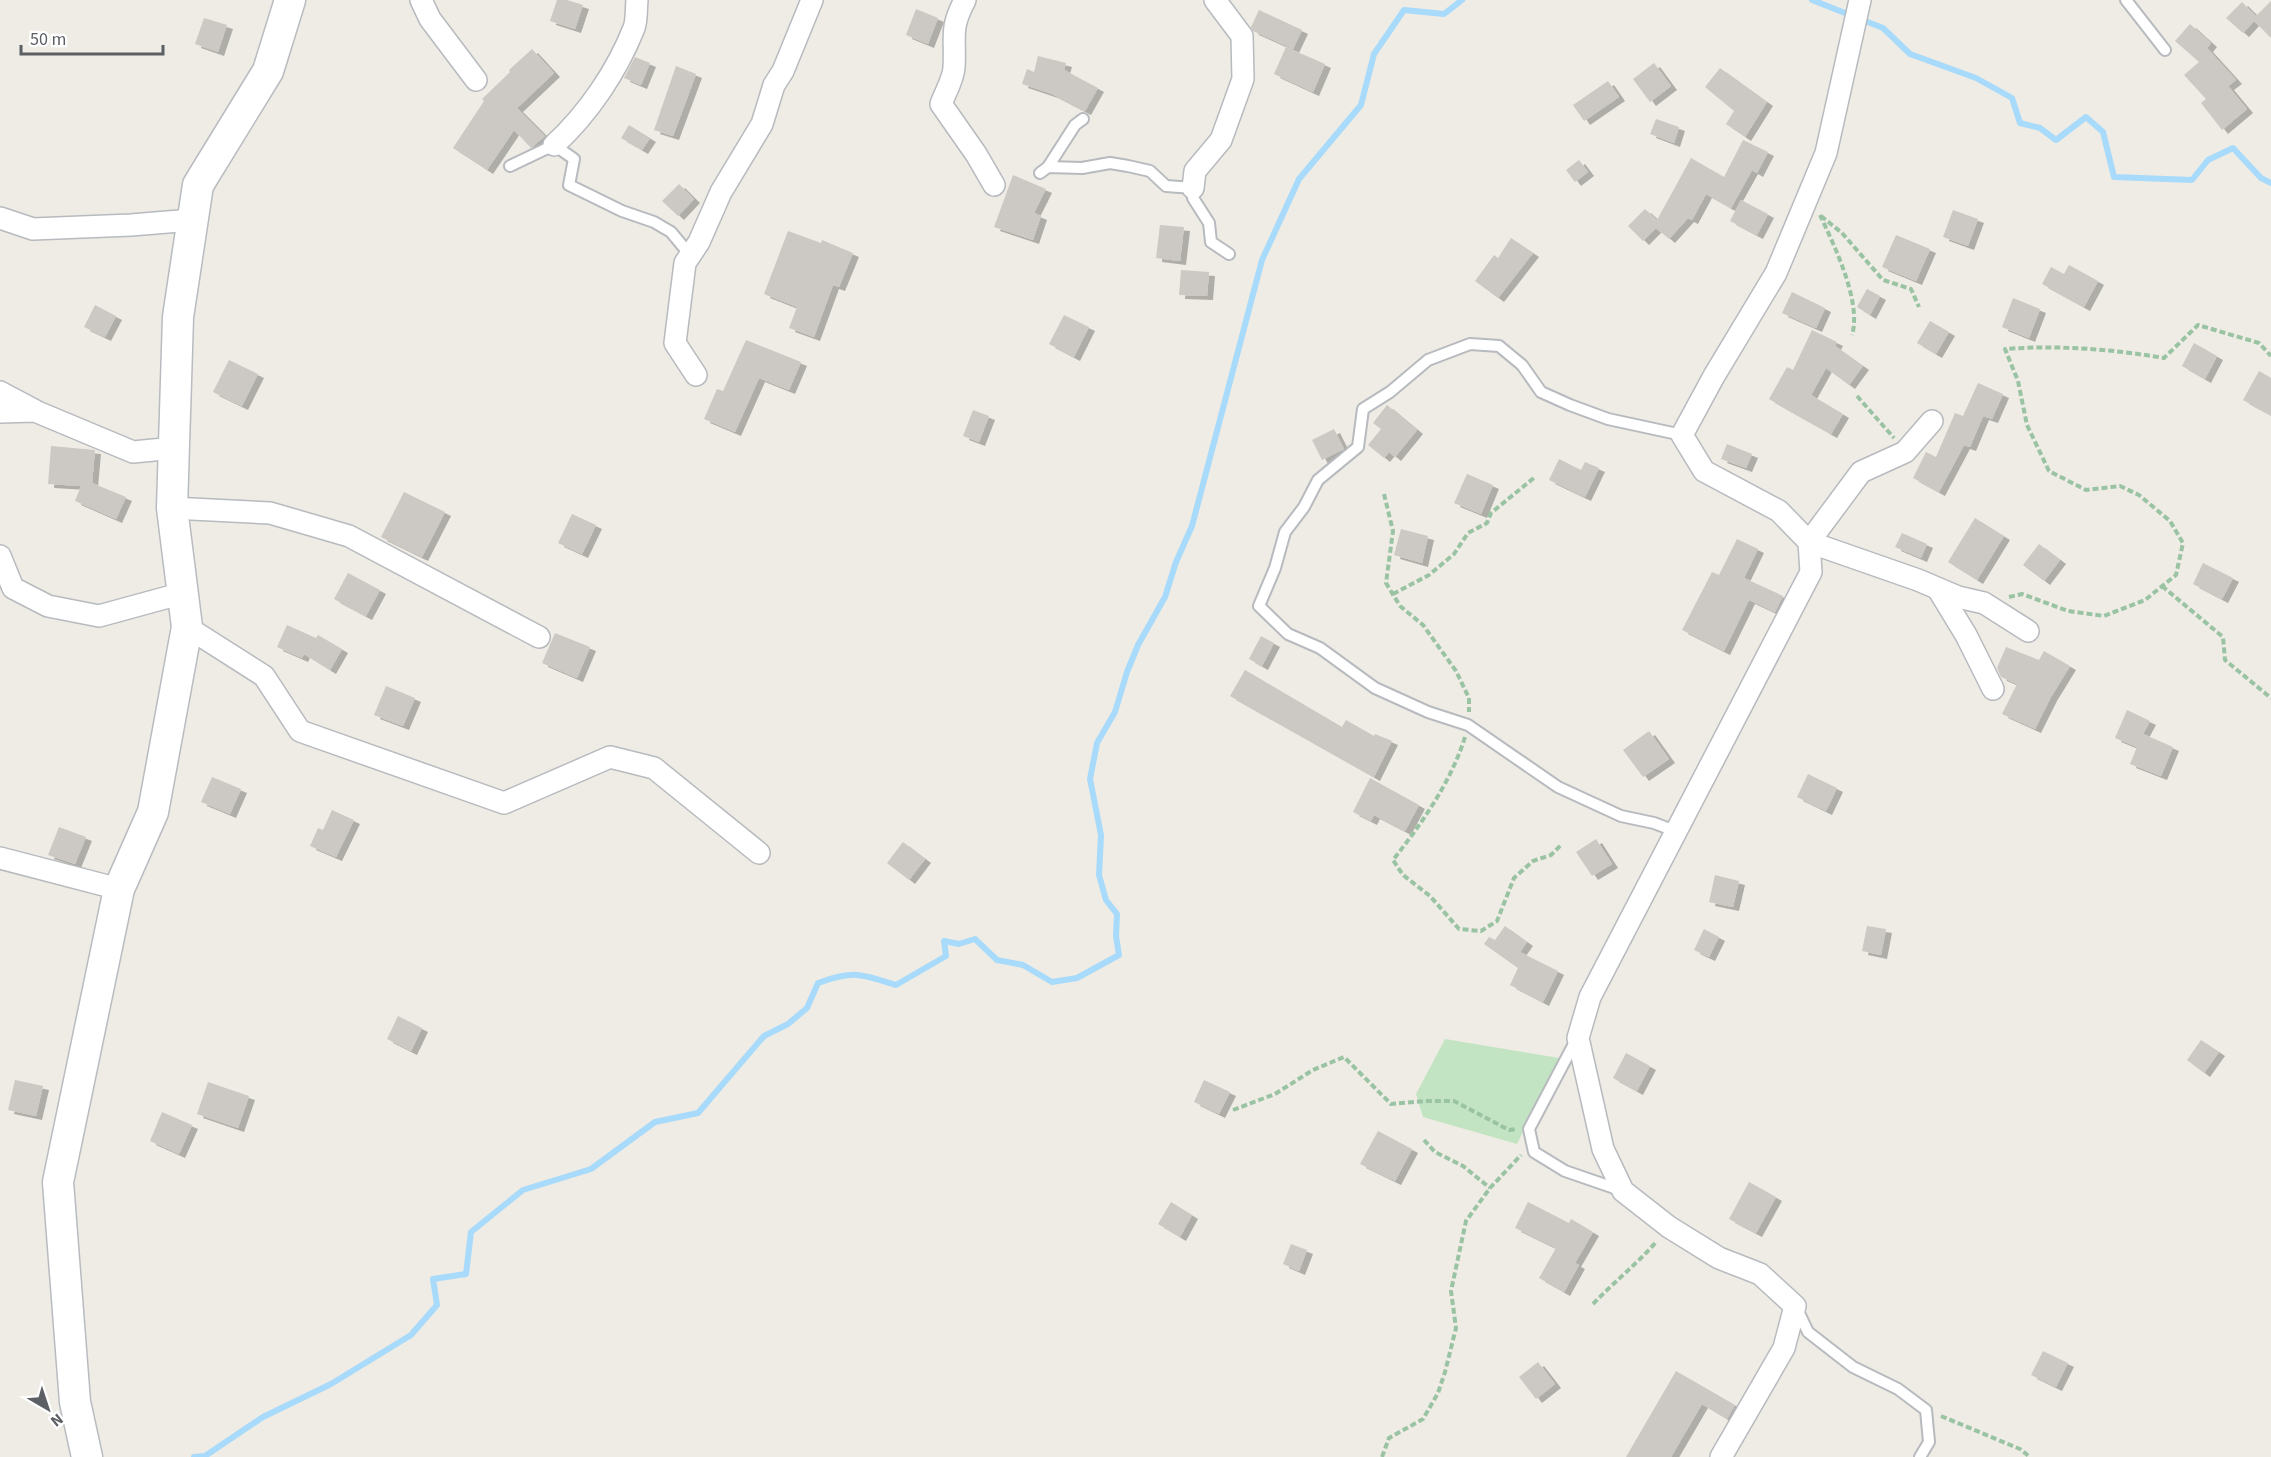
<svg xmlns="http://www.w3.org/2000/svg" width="2271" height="1457" viewBox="0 0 2271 1457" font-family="'Source Sans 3',sans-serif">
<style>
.green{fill:#c3e4c2}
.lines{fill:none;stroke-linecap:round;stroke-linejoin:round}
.stream{stroke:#a8dafb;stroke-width:6}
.building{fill:#ccc8c4;filter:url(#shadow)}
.lane-casing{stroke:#b7babe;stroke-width:14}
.street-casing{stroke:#b7babe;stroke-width:24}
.secondary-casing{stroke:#b8bbc0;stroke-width:33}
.path{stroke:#9ac3a4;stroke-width:4;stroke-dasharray:6 3;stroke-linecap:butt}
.lane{stroke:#fff;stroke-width:10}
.street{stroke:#fff;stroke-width:21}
.secondary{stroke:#fff;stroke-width:30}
</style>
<defs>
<filter id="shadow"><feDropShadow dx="6" dy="4" stdDeviation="0" flood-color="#0004"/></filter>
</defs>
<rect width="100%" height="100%" fill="#eeece4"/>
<path class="green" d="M1445 1039 1559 1058 1517 1144 1423 1117 1416 1094Z"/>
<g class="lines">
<g class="stream">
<path d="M1812 0 1883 28 1910 54 1976 78 2012 98 2020 123 2040 128 2056 140 2086 117 2103 132 2114 177 2192 180 2208 160 2233 148 2261 178 2271 183"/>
<path d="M194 1457 205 1456 263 1417 331 1384 411 1335 437 1305 433 1279 466 1274 471 1232 523 1190 591 1169 655 1122 698 1113 764 1036 788 1024 807 1008 818 983C854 970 862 974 896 985L946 956 944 941 959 944 975 939 997 960 1023 965 1052 982 1077 978 1119 955 1116 936 1117 914 1106 900 1099 875 1101 835 1090 779 1097 743 1115 712 1127 672 1138 645 1165 597 1176 562 1192 526 1262 260 1299 179 1361 105 1374 54 1404 10 1444 14 1462 0"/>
</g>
</g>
<g class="building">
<path d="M557 0H567L583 5 575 29 550 21Z"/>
<path d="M2271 1V38L2254 21 2243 33 2226 18 2242 2 2256 16Z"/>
<path d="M916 9 938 18 928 44 906 35Z"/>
<path d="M1259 10 1302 30 1293 49 1253 31 1251 27Z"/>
<path d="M204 18 227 25 218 52 195 44Z"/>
<path d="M2190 24 2211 43 2207 48 2236 80 2228 86 2247 109 2222 130 2201 103 2206 99 2184 75 2199 62 2175 41Z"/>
<path d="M1286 47 1325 64 1313 92 1274 74Z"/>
<path d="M532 49 554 73 517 108 545 136 531 148 514 130 487 170 453 148 484 101 482 99 510 72 509 70Z"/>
<path d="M1038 56 1066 63 1064 70 1098 88 1085 111 1052 94 1022 84 1027 69 1034 72Z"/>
<path d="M635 57 650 63 641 85 624 78Z"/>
<path d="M1654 63 1671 86 1650 102 1633 79Z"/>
<path d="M676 66 696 74 673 136 654 130Z"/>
<path d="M1720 68 1767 102 1745 137 1726 124 1734 111 1705 87Z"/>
<path d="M1608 81 1619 97 1584 121 1573 105Z"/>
<path d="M1656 119 1679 127 1674 143 1650 134Z"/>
<path d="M629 125 650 138 642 150 621 138Z"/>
<path d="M1743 140 1768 152 1757 173 1752 170 1731 208 1706 194 1692 220 1688 218 1669 239 1656 228 1643 241 1628 226 1645 209 1657 220 1691 158 1724 177Z"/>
<path d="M1579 160 1588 172 1575 182 1566 170Z"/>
<path d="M1013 175 1046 189 1034 213 1041 216 1033 240 994 227Z"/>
<path d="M679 184 694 199 678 216 662 201Z"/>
<path d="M1741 200 1768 214 1757 235 1730 221Z"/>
<path d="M1953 210 1978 219 1968 246 1943 237Z"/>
<path d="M1160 225 1184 227 1180 261 1156 258Z"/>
<path d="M788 231 821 243 822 240 853 253 839 287 833 285 814 337 789 328 797 307 764 294Z"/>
<path d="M1896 235 1930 249 1916 281 1882 267Z"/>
<path d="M1511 238 1533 253 1498 298 1475 281 1494 255 1498 258Z"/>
<path d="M2069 265 2098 281 2084 307 2042 284 2051 267 2064 274Z"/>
<path d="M1181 270 1209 272 1207 296 1179 295Z"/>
<path d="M1867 289 1880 296 1870 315 1857 307Z"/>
<path d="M1792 292 1825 308 1816 328 1782 313Z"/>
<path d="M2013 298 2040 309 2029 338 2002 327Z"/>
<path d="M95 305 116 316 105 337 84 327Z"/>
<path d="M1064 315 1089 327 1074 357 1049 344Z"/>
<path d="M1930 321 1949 332 1936 354 1917 343Z"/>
<path d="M1812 330 1837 342 1835 346 1863 366 1849 385 1826 368 1811 395 1843 414 1831 434 1769 399 1787 367 1793 370Z"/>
<path d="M746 340 801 362 789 390 759 378 735 432 704 419 717 389 723 391Z"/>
<path d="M2194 343 2217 356 2205 379 2182 366Z"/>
<path d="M229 360 258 374 242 406 213 392Z"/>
<path d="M2259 371 2271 378V415L2243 400Z"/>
<path d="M1978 383 2003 394 1992 419 1983 416 1970 447 1964 445 1939 492 1913 478 1926 452 1936 457 1955 413 1963 416Z"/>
<path d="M1387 405 1417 430 1395 457 1389 452 1384 458 1368 445 1381 429 1373 423Z"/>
<path d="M973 410 989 416 979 442 963 436Z"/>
<path d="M1334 429 1344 449 1322 460 1312 440Z"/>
<path d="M1727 444 1752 454 1746 468 1721 459Z"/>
<path d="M51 446 95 450 92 483 126 497 116 519 75 501 81 486 48 484Z"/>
<path d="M1559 459 1581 470 1585 462 1599 468 1585 497 1549 480Z"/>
<path d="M1467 474 1493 485 1481 514 1454 503Z"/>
<path d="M404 492 445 512 422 557 381 537Z"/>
<path d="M572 514 596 525 582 554 558 543Z"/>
<path d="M1975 518 2004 536 1977 580 1948 562Z"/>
<path d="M1401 529 1428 536 1422 563 1394 555Z"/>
<path d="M1902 533 1927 544 1921 558 1895 547Z"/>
<path d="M1737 539 1758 549 1744 578 1783 596 1775 612 1749 600 1724 651 1682 630 1712 572 1719 575Z"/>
<path d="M2039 544 2060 560 2044 581 2023 565Z"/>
<path d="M2203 563 2233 578 2222 599 2193 584Z"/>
<path d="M348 573 380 590 366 616 334 599Z"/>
<path d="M287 625 316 638 318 635 342 649 330 670 304 654 302 658 277 647Z"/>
<path d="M555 633 590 647 577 678 542 663Z"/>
<path d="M1261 636 1274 643 1262 666 1249 659Z"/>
<path d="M2006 647 2039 660 2044 651 2070 666 2051 697 2035 729 2002 714 2017 684 2001 677 1997 668Z"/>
<path d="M1245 670 1342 727 1346 720 1374 736 1375 734 1392 741 1374 777 1230 696Z"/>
<path d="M386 686 415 698 403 726 374 715Z"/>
<path d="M2127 710 2150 721 2143 734 2173 747 2161 776 2130 764 2137 747 2115 738Z"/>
<path d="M1649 731 1669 759 1643 777 1623 750Z"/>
<path d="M1808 774 1837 788 1826 811 1797 797Z"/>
<path d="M212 777 241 789 230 814 201 802Z"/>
<path d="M1370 778 1419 805 1405 831 1374 815 1371 821 1353 812Z"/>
<path d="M332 810 354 820 336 857 310 846 318 828 323 830Z"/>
<path d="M59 827 86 837 75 864 48 855Z"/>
<path d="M1596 839 1612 864 1592 876 1576 852Z"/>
<path d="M903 842 925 859 909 880 887 863Z"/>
<path d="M1715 875 1739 881 1733 907 1709 902Z"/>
<path d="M1505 926 1527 942 1520 952 1558 971 1543 1002 1510 985 1518 968 1484 944 1489 937 1495 940Z"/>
<path d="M1867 926 1886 929 1881 955 1862 951Z"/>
<path d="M1704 929 1719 937 1709 957 1694 950Z"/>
<path d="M398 1016 422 1028 411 1051 387 1039Z"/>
<path d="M2201 1040 2219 1052 2204 1073 2187 1060Z"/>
<path d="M1626 1053 1650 1066 1637 1091 1613 1078Z"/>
<path d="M15 1080 43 1086 36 1116 8 1110Z"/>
<path d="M1204 1080 1230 1092 1219 1114 1194 1102Z"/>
<path d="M208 1082 249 1096 238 1128 197 1114Z"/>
<path d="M162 1112 192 1125 179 1154 150 1141Z"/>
<path d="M1378 1131 1412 1149 1395 1181 1360 1164Z"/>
<path d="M1749 1182 1776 1197 1756 1233 1729 1219Z"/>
<path d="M1171 1202 1192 1215 1180 1237 1158 1224Z"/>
<path d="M1528 1202 1569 1223 1571 1219 1593 1232 1575 1263 1579 1265 1564 1292 1539 1278 1556 1248 1515 1228Z"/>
<path d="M1291 1244 1307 1250 1299 1271 1283 1264Z"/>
<path d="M2043 1351 2068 1363 2056 1387 2031 1375Z"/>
<path d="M1538 1362 1555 1384 1536 1399 1519 1377Z"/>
<path d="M1676 1371 1735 1405 1727 1419 1702 1404 1671 1457H1626Z"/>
</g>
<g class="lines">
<g class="lane-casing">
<g id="lane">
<path d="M2126 0 2165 50"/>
<path d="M510 166 554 145 574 159 569 185 622 211 654 222 671 232 690 255"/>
<path d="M1048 167 1075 125 1083 119"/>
<path d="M1040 173 1048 167 1082 168 1110 163 1128 166 1150 171 1166 186 1193 188V198L1209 223 1211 242 1229 254"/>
<path d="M1675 831 1654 823 1621 816 1558 787 1468 725 1428 712 1375 688 1320 648 1288 634 1259 606 1275 568 1285 532 1304 507 1318 480 1358 447 1363 409 1390 392 1428 360 1470 344 1499 346 1522 365 1541 392 1570 405 1608 419 1682 435"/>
<path d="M1576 1040 1529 1129 1534 1152 1565 1171 1623 1191"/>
<path d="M1797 1309 1808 1332 1853 1367 1898 1389 1926 1410 1929 1442 1920 1457"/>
</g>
</g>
<g class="street-casing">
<g id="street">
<path d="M421 0 430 19 476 80"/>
<path d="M965 0C949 30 956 37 954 68 953 80 945 93 941 104L976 154 994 185"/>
<path d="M554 145C588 114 617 71 634 28 637 20 636 9 637 0"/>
<path d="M1193 188 1195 171 1221 140 1243 79 1242 36 1215 0"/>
<path d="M0 218 33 229 131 225 192 220"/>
<path d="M696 375 675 343 685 263 699 242 721 192 762 124 774 85 783 71 812 0"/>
<path d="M0 392 34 410"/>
<path d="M0 412 35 411 133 452 174 448"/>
<path d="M1932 421 1905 452 1861 472 1809 542 1918 580 1958 597 1984 603 2028 631"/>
<path d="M172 508 270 513 349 536 539 637"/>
<path d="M0 556 13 588 48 606 99 616 183 593"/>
<path d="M1938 589 1966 635 1993 689"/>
<path d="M187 627 264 676 300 731 504 803 610 757 654 768 759 853"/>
<path d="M0 858 119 889"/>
<path d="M1721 1457 1784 1348 1795 1306 1760 1274 1719 1258 1669 1227 1623 1191 1603 1149 1578 1038 1590 997 1811 572 1809 542 1779 511 1704 471 1682 435 1714 376 1776 273 1826 153 1860 0"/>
</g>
</g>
<g class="secondary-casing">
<path id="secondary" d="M87 1457 75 1402 58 1182 119 889 153 812 187 627 172 508 178 317 198 185 268 71 290 0"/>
</g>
<g class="path">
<path d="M1820 215C1834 245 1862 302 1852 335"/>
<path d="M1821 216 1842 233 1883 280 1911 289 1919 307"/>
<path d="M1857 396 1894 438"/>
<path d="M1384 494 1393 531 1386 583 1400 606 1423 625 1456 671 1469 698V712"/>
<path d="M2162 586 2223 637 2225 660 2271 698"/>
<path d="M1393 594 1429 575 1454 554 1468 533 1487 523 1491 513 1535 477"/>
<path d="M2009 597 2022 594 2068 611 2104 616 2145 600 2176 575 2183 543 2170 521 2139 495 2120 486 2086 490 2049 471 2027 425 2018 381 2005 349C2058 345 2111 349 2164 358L2198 325 2259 343 2271 356"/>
<path d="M1465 737C1451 782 1422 823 1393 860L1403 875 1430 896 1459 929 1481 931 1497 921 1514 878 1533 861 1551 855 1561 845"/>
<path d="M1233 1110 1275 1094 1313 1070 1344 1057 1391 1104 1425 1101H1454L1509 1130 1517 1129"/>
<path d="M1424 1140 1435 1152 1463 1166 1490 1188"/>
<path d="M1593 1304C1614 1282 1637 1264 1657 1241"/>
<path d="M1941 1416 2020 1449 2030 1457"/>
<path d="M1382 1457 1389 1438 1423 1419 1438 1393 1445 1372 1456 1328 1451 1291 1466 1221 1490 1188 1521 1155"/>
</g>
<use href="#lane" class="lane"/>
<use href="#street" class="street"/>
<use href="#secondary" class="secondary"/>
</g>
<g transform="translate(48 1409) rotate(141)" stroke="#ffffff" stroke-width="4.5" paint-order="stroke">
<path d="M0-4.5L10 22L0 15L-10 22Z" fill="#5c6064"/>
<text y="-9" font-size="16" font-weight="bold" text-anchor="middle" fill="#5c6064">N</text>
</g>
<path d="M21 45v9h142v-9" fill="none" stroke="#5c6064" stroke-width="3"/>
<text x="30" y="45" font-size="18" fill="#5c6064" stroke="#ffffff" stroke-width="4.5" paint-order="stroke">50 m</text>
</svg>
